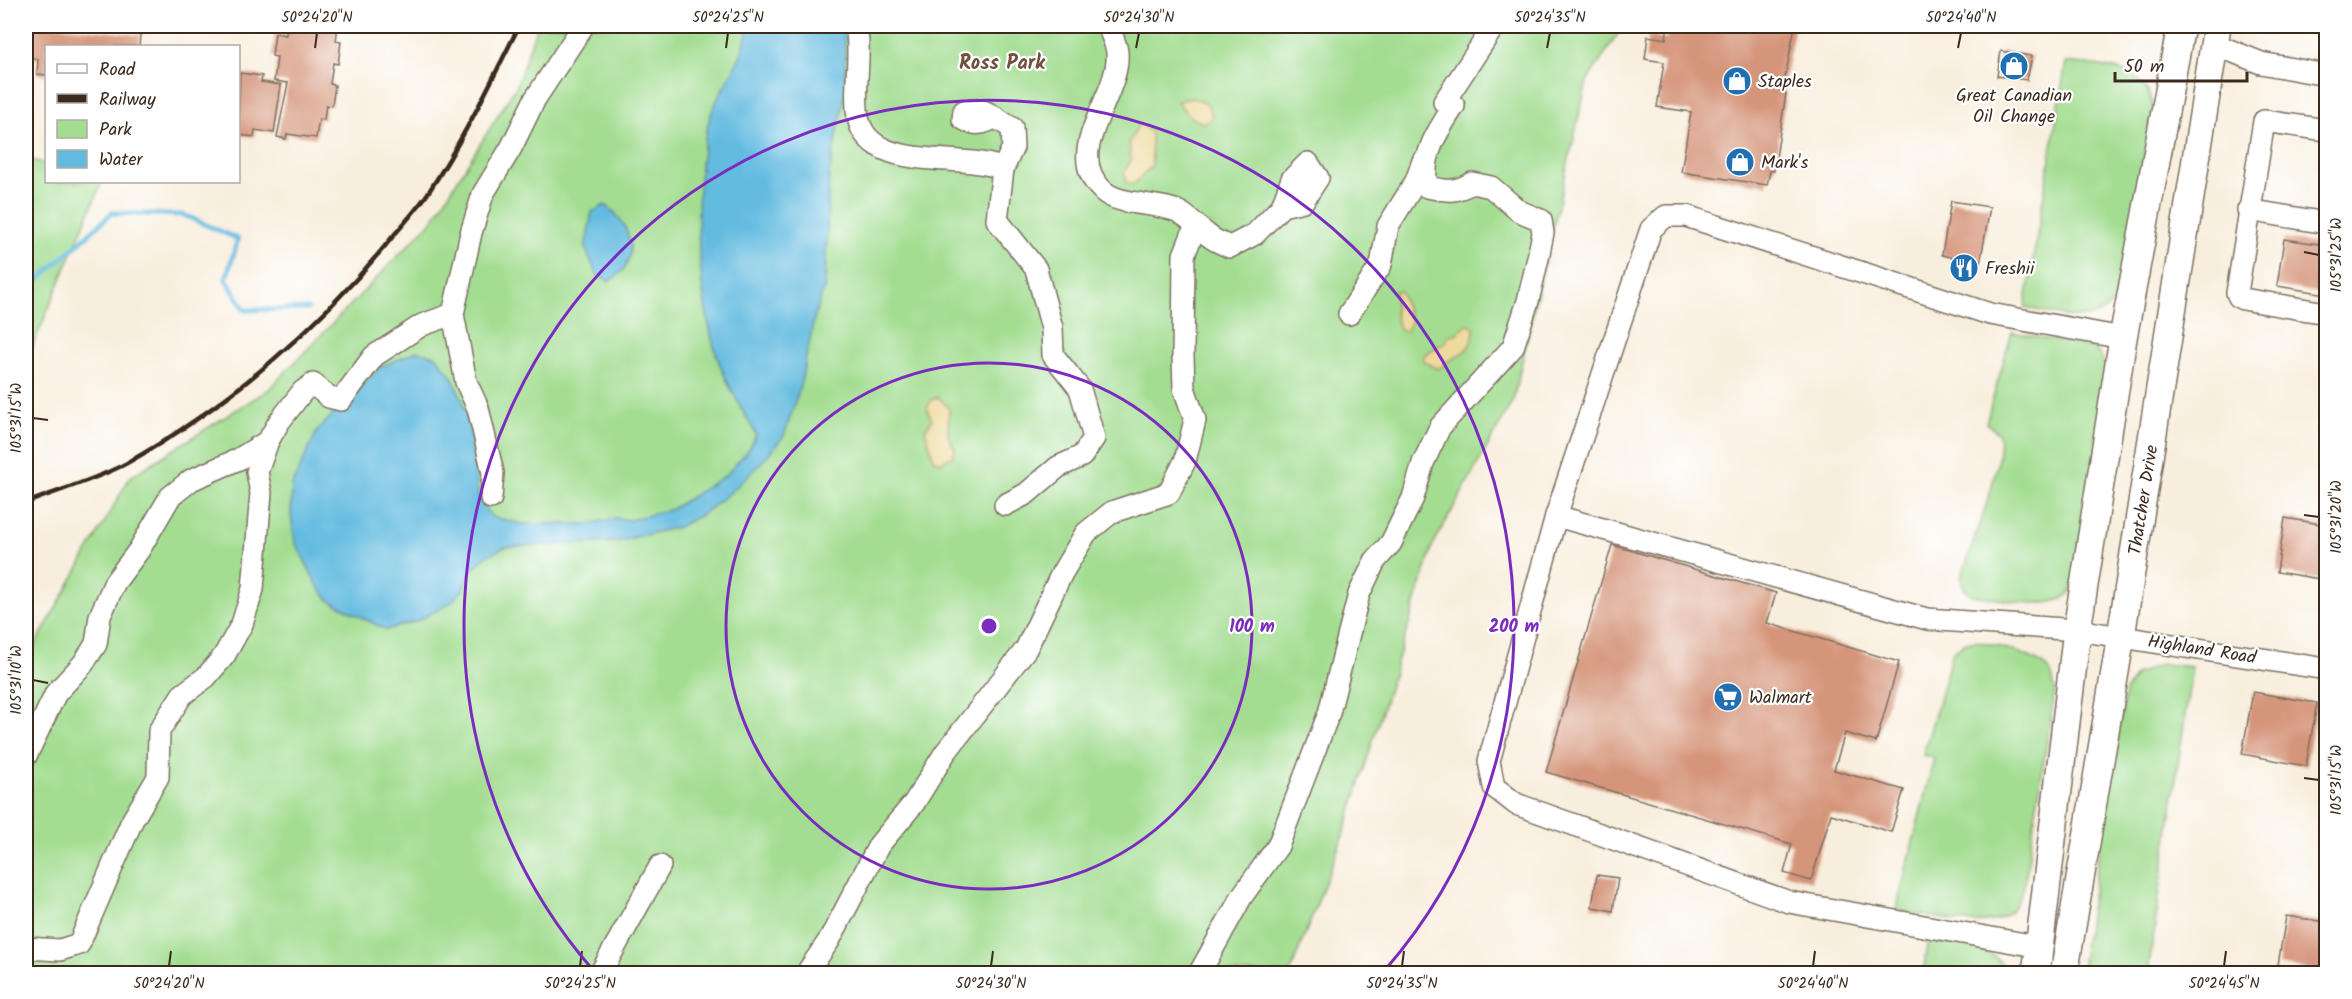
<svg xmlns="http://www.w3.org/2000/svg" width="2352" height="999" viewBox="0 0 2352 999" font-family="Kalam,sans-serif">
<style>
.green{fill:#a3dd91;stroke:#6f8458;stroke-width:1.5}
.sand{fill:#eeda9e;stroke:#94825e;stroke-width:1.5}
.water{fill:#63bbe0;stroke:#4f727f;stroke-width:1.5}
.lines{fill:none;stroke-linecap:round;stroke-linejoin:round}
.stream{stroke:#63bbe0;stroke-width:5}
.building{fill:#d5957a}
.minor-casing{stroke:#7d6f61;stroke-width:24}
.major-casing{stroke:#7d6f61;stroke-width:30}
.minor{stroke:#fff;stroke-width:21}
.major{stroke:#fff;stroke-width:27}
.rail{stroke:#3b2a1e;stroke-width:4.5}
.ticks{fill:none;stroke:#3b2a1e;stroke-width:2}
.ring{fill:none;stroke:#7b2cbf;stroke-width:3}
.labels{text-anchor:middle;stroke-width:4.5;stroke-linejoin:round;paint-order:stroke}
.poi-label{font-size:18px;fill:#3b2a1e;stroke:#fff;text-anchor:start}
.street-label{font-size:18px;fill:#3b2a1e;stroke:#fff}
.neighbourhood-label{font-size:20px;font-weight:bold;fill:#714f3e;stroke:#fff}
.centre{fill:#7b2cbf;stroke:#fff;stroke-width:3}
.ring-label{font-size:18px;text-anchor:middle;font-weight:bold;fill:#7b2cbf;stroke:#fff;stroke-width:4.5;stroke-linejoin:round;paint-order:stroke}
.neatline{fill:none;stroke:#3b2a1e;stroke-width:2}
.ticks-label{font-size:15px;text-anchor:middle;fill:#3b2a1e}
</style>
<rect width="100%" height="100%" fill="#fff"/>
<filter id="ink" filterUnits="userSpaceOnUse"><feTurbulence type="fractalNoise" baseFrequency=".0167" numOctaves="2"/><feDisplacementMap in="SourceGraphic" scale="12" xChannelSelector="R" yChannelSelector="G"/><feConvolveMatrix kernelMatrix="1 2 1 2 8 2 1 2 1" color-interpolation-filters="sRGB"/></filter>
<filter id="wash" filterUnits="userSpaceOnUse"><feTurbulence type="fractalNoise" baseFrequency=".008" numOctaves="4" result="noise"/><feDisplacementMap in="SourceGraphic" scale="24" xChannelSelector="R" yChannelSelector="G"/><feGaussianBlur stdDeviation="1.35" result="paint"/><feColorMatrix in="noise" values="0 0 0 0 0 0 0 0 0 0 0 0 0 0 0 0 0 1.4 0 .05"/><feComposite in="paint" operator="in"/></filter>
<g filter="url(#wash)">
<rect width="100%" height="100%" fill="#f8eedd"/>
<g class="green">
<path d="M537 26H1623L1587 81 1513 400 1433 545 1345 831 1290 973 26 974V661L130 477 268 390 432 221 516 87Z"/>
<path d="M2066 62C2102 67 2147 64 2153 109L2119 292C2100 332 2061 314 2025 308Z"/>
<path d="M26 158 46 164V182H102L26 362Z"/>
<path d="M2012 332 2091 348C2103 355 2105 363 2108 376L2076 577C2074 582 2072 590 2068 594 2053 612 1994 598 1972 595L1964 588 1961 578C1972 543 2004 468 1999 434L1986 423Z"/>
<path d="M1976 641C1994 645 2040 655 2050 672 2053 676 2054 684 2055 690L2024 887C2019 898 2014 911 2003 917 1979 931 1923 914 1896 910L1934 758 1923 755 1953 651 1964 644Z"/>
<path d="M2162 664 2192 667 2148 973H2080L2125 692 2136 674Z"/>
<path d="M1928 938C1953 942 1997 945 2007 973L1923 974Z"/>
</g>
<g class="sand">
<path d="M1192 98C1205 101 1210 104 1212 117L1205 123C1192 121 1185 112 1177 101Z"/>
<path d="M1139 123 1151 133 1152 166 1133 185 1126 182 1124 172 1131 160 1129 144Z"/>
<path d="M1395 291H1400L1411 321 1405 332 1399 330 1395 314Z"/>
<path d="M1468 324 1474 327C1475 346 1463 354 1449 361 1443 364 1443 367 1437 369L1422 360 1426 353 1446 342 1448 336 1454 335Z"/>
<path d="M938 397 949 408 948 435 955 449 953 456 942 462 934 460 925 430 932 420 927 409 931 400Z"/>
</g>
<g class="water">
<path d="M749 26H844L846 89 829 175 825 285 815 315 800 387 784 436 761 463 730 493 701 515 678 527 615 542 505 547 485 557 473 569 462 591 449 604 417 621 386 630 330 601 319 588 295 542 291 515 292 485 317 431 380 367 417 351 436 356 452 377 462 399 470 430 479 501 492 517 523 524H589L615 518 630 520 672 509 726 475 750 448 756 434C740 406 721 375 713 343 696 278 692 183 710 117 718 92 733 75 742 52 745 43 747 34 749 26Z"/>
<path d="M605 205C632 222 643 264 609 281L598 276 585 248 592 212Z"/>
</g>
<g class="lines">
<path class="stream" d="M26 291 112 213 184 215 238 239 226 279 245 310 308 309"/>
</g>
<g id="blocks">
<g class="building">
<path d="M26 26H58L140 35 139 46H46V75L37 74 38 59 26 57Z"/>
<path d="M287 26H338L336 41 341 42 338 64 333 63 330 84 335 85 332 106 326 105 324 120 319 119 316 138 287 134 286 139 277 137 288 83 274 81 277 57 272 56 275 33 286 35Z"/>
<path d="M1668 26H1795L1782 93H1786L1774 171H1770L1767 185 1681 172 1691 112 1657 107 1664 62 1645 59 1648 36 1666 39Z"/>
<path d="M2001 51 2032 56 2027 80 1997 76Z"/>
<path d="M240 73 262 76 261 82 281 85 274 133 255 130 254 137 238 135Z"/>
<path d="M1951 201 1990 207 1980 264 1942 255Z"/>
<path d="M2284 239 2326 245V294L2277 286Z"/>
<path d="M2285 518 2326 525V580L2277 572Z"/>
<path d="M1612 545 1776 593 1767 623 1899 662 1876 742 1845 733 1834 770 1904 790 1891 832 1831 814 1811 881 1784 873 1792 844 1546 772Z"/>
<path d="M2253 692 2317 703 2306 766 2242 754Z"/>
<path d="M1597 875 1618 878 1613 911 1592 907Z"/>
<path d="M2286 916 2326 922V973L2278 965Z"/>
</g>
</g>
</g>
<g filter="url(#ink)">
<use href="#blocks" fill-opacity="0" stroke="#7d6f61" stroke-width="1.5"/>
<g class="lines">
<g class="minor-casing">
<g id="minor">
<path d="M856 26C862 57 853 89 858 117 868 174 962 151 1003 169"/>
<path d="M1108 26C1111 34 1116 43 1117 52 1121 97 1061 150 1102 190 1117 206 1157 202 1177 211 1189 216 1199 229 1209 236 1215 241 1223 244 1230 247L1255 234 1282 206 1292 179 1308 163 1318 178 1303 201 1282 206"/>
<path d="M2214 44 2261 63 2326 75"/>
<path d="M994 118C983 124 975 126 963 119L964 111C982 104 996 119 1012 128L1013 147 1003 169 997 220 1036 269 1052 328 1053 355 1080 389 1094 438 1082 456 1058 467 1026 494 1005 505"/>
<path d="M2326 130 2264 121 2237 293 2239 297 2243 299 2326 313"/>
<path d="M2248 210 2326 223"/>
<path d="M1349 314 1381 265 1388 226 1416 181 1423 161"/>
<path d="M2123 338 1990 314 1686 216H1666L1651 229 1556 516 1927 619 2077 630 2326 669"/>
<path d="M491 498 493 473 478 408 466 382 453 314 471 233 483 194 511 148 535 99 583 26"/>
<path d="M1556 516 1489 761 1494 787 1516 804 1789 902 2041 947"/>
<path d="M26 756 56 693 83 664 96 644 100 616 115 582 139 550 170 497 191 480 239 459 268 441"/>
<path d="M26 948 60 950 79 944 132 821 158 777 159 731 182 695 206 677 224 656 242 624 253 589 261 493 257 472 268 441 279 422 303 391 313 384 329 397 341 400 374 356 422 325 453 314"/>
<path d="M600 974 660 866"/>
<path d="M806 974 830 939 879 845 914 803 945 753 1026 649 1062 573 1086 533 1112 512 1169 493 1185 461 1195 420 1184 388 1183 356 1184 255 1196 225"/>
<path d="M1199 974 1242 896 1278 846 1329 713 1359 594 1375 561 1391 543 1413 498 1423 463 1440 427 1513 347 1528 301 1538 258 1543 233 1541 220 1519 211 1491 187 1472 183C1454 193 1447 191 1427 187 1421 155 1437 132 1454 106L1444 102 1494 26"/>
</g>
</g>
<g class="major-casing">
<g id="major">
<path d="M2036 974 2077 630 2123 338 2181 26"/>
<path d="M2064 974 2121 636 2217 26"/>
</g>
</g>
<use href="#minor" class="minor"/>
<use href="#major" class="major"/>
<path class="rail" d="M26 503C58 490 96 480 127 463 229 405 321 326 394 235 406 221 418 208 428 193 463 140 491 82 519 26"/>
</g>
</g>
<path class="ticks" d="M315 48 317 33M726 48 728 33M1136 48 1139 33M1547 48 1550 33M1958 48 1961 33M2304 252 2319 255M33 418 48 420M2304 515 2319 517M33 680 48 683M2304 778 2319 780M169 966 171 951M580 966 582 951M991 966 993 951M1402 966 1404 951M1813 966 1815 951M2224 966 2226 951"/>
<g class="ring">
<circle cx="989" cy="626" r="263"/>
<path d="M593 970A525 525 0 1 1 1385 970"/>
</g>
<defs>
<g id="shop-disc" transform="scale(1.5)"><circle r="9.5" fill="#1f6fb2" stroke="#fff"/><path d="M-5-2.5h2.3a2.7 3.5 0 0 1 5.4 0H5L5.5 6h-11ZM-1.5-2.5h3a1.5 2.3 0 0 0-3 0Z" fill="#fff"/></g>
<g id="restaurant-disc" transform="scale(1.5)"><circle r="9.5" fill="#1f6fb2" stroke="#fff"/><path d="M-5-6h1v4h1v-4h1v4h1v-4h1v5L-1.5 .5V6h-2V.5L-5-1ZM5-6V6H3V1.5H1.5Q1.5-4 5-6Z" fill="#fff"/></g>
<g id="supermarket-disc" transform="scale(1.5)"><circle r="9.5" fill="#1f6fb2" stroke="#fff"/><path d="M-6-5.5h2.5l.6 2H6L4.5 2H-2.5L-4.4-4H-6ZM-1.5 3.2a1.3 1.3 0 1 0 .1 0ZM3 3.2a1.3 1.3 0 1 0 .1 0Z" fill="#fff"/></g>
</defs>
<g fill-rule="evenodd">
<use href="#shop-disc" x="2014" y="66"/>
<use href="#shop-disc" x="1737" y="81"/>
<use href="#shop-disc" x="1740" y="162"/>
<use href="#restaurant-disc" x="1964" y="268"/>
<use href="#supermarket-disc" x="1728" y="697"/>
</g>
<g class="labels">
<g class="poi-label">
<text x="1758" y="87">Staples</text>
<text x="2014" y="101" text-anchor="middle">Great Canadian<tspan x="2014" dy="21">Oil Change</tspan></text>
<text x="1761" y="168">Mark's</text>
<text x="1985" y="274">Freshii</text>
<text x="1749" y="703">Walmart</text>
</g>
<g class="street-label">
<text transform="translate(2143 500) rotate(-81)" y="6">Thatcher Drive</text>
<text transform="translate(2202 649) rotate(9)" y="6">Highland Road</text>
</g>
<g class="neighbourhood-label">
<text x="1002" y="69">Ross Park</text>
</g>
</g>
<circle cx="989" cy="626" r="9" class="centre"/>
<g class="ring-label">
<text x="1252" y="632">100 m</text>
<text x="1514" y="632">200 m</text>
</g>
<rect width="2352" height="999" fill="none" stroke="#fff" stroke-width="66"/>
<rect x="45" y="45" width="195" height="138" fill="#ffffff" stroke="#b1aaa5" stroke-width="1.5"/>
<rect x="57" y="64" width="30" height="9" fill="#ffffff" stroke="#b1aaa5" stroke-width="1.5"/>
<text x="99" y="75" font-size="18" fill="#3b2a1e">Road</text>
<rect x="57" y="94" width="30" height="9" fill="#3b2a1e" stroke="#b1aaa5" stroke-width="1.5"/>
<text x="99" y="105" font-size="18" fill="#3b2a1e">Railway</text>
<rect x="57" y="120" width="30" height="18" fill="#a3dd91" stroke="#b1aaa5" stroke-width="1.5"/>
<text x="99" y="135" font-size="18" fill="#3b2a1e">Park</text>
<rect x="57" y="150" width="30" height="18" fill="#63bbe0" stroke="#b1aaa5" stroke-width="1.5"/>
<text x="99" y="165" font-size="18" fill="#3b2a1e">Water</text>
<path d="M2115 72v9h132v-9" fill="none" stroke="#3b2a1e" stroke-width="3"/>
<text x="2124" y="72" font-size="18" fill="#3b2a1e" stroke="#ffffff" stroke-width="4.5" paint-order="stroke">50 m</text>
<rect x="33" y="33" width="2286" height="933" class="neatline"/>
<g class="ticks-label">
<text x="317" y="22">50°24'20"N</text>
<text x="728" y="22">50°24'25"N</text>
<text x="1139" y="22">50°24'30"N</text>
<text x="1550" y="22">50°24'35"N</text>
<text x="1961" y="22">50°24'40"N</text>
<text transform="translate(2336 255) rotate(-90)" y="5">105°31'25"W</text>
<text transform="translate(16 418) rotate(-90)" y="5">105°31'15"W</text>
<text transform="translate(2336 517) rotate(-90)" y="5">105°31'20"W</text>
<text transform="translate(16 680) rotate(-90)" y="5">105°31'10"W</text>
<text transform="translate(2336 780) rotate(-90)" y="5">105°31'15"W</text>
<text x="169" y="988">50°24'20"N</text>
<text x="580" y="988">50°24'25"N</text>
<text x="991" y="988">50°24'30"N</text>
<text x="1402" y="988">50°24'35"N</text>
<text x="1813" y="988">50°24'40"N</text>
<text x="2224" y="988">50°24'45"N</text>
</g>
</svg>
